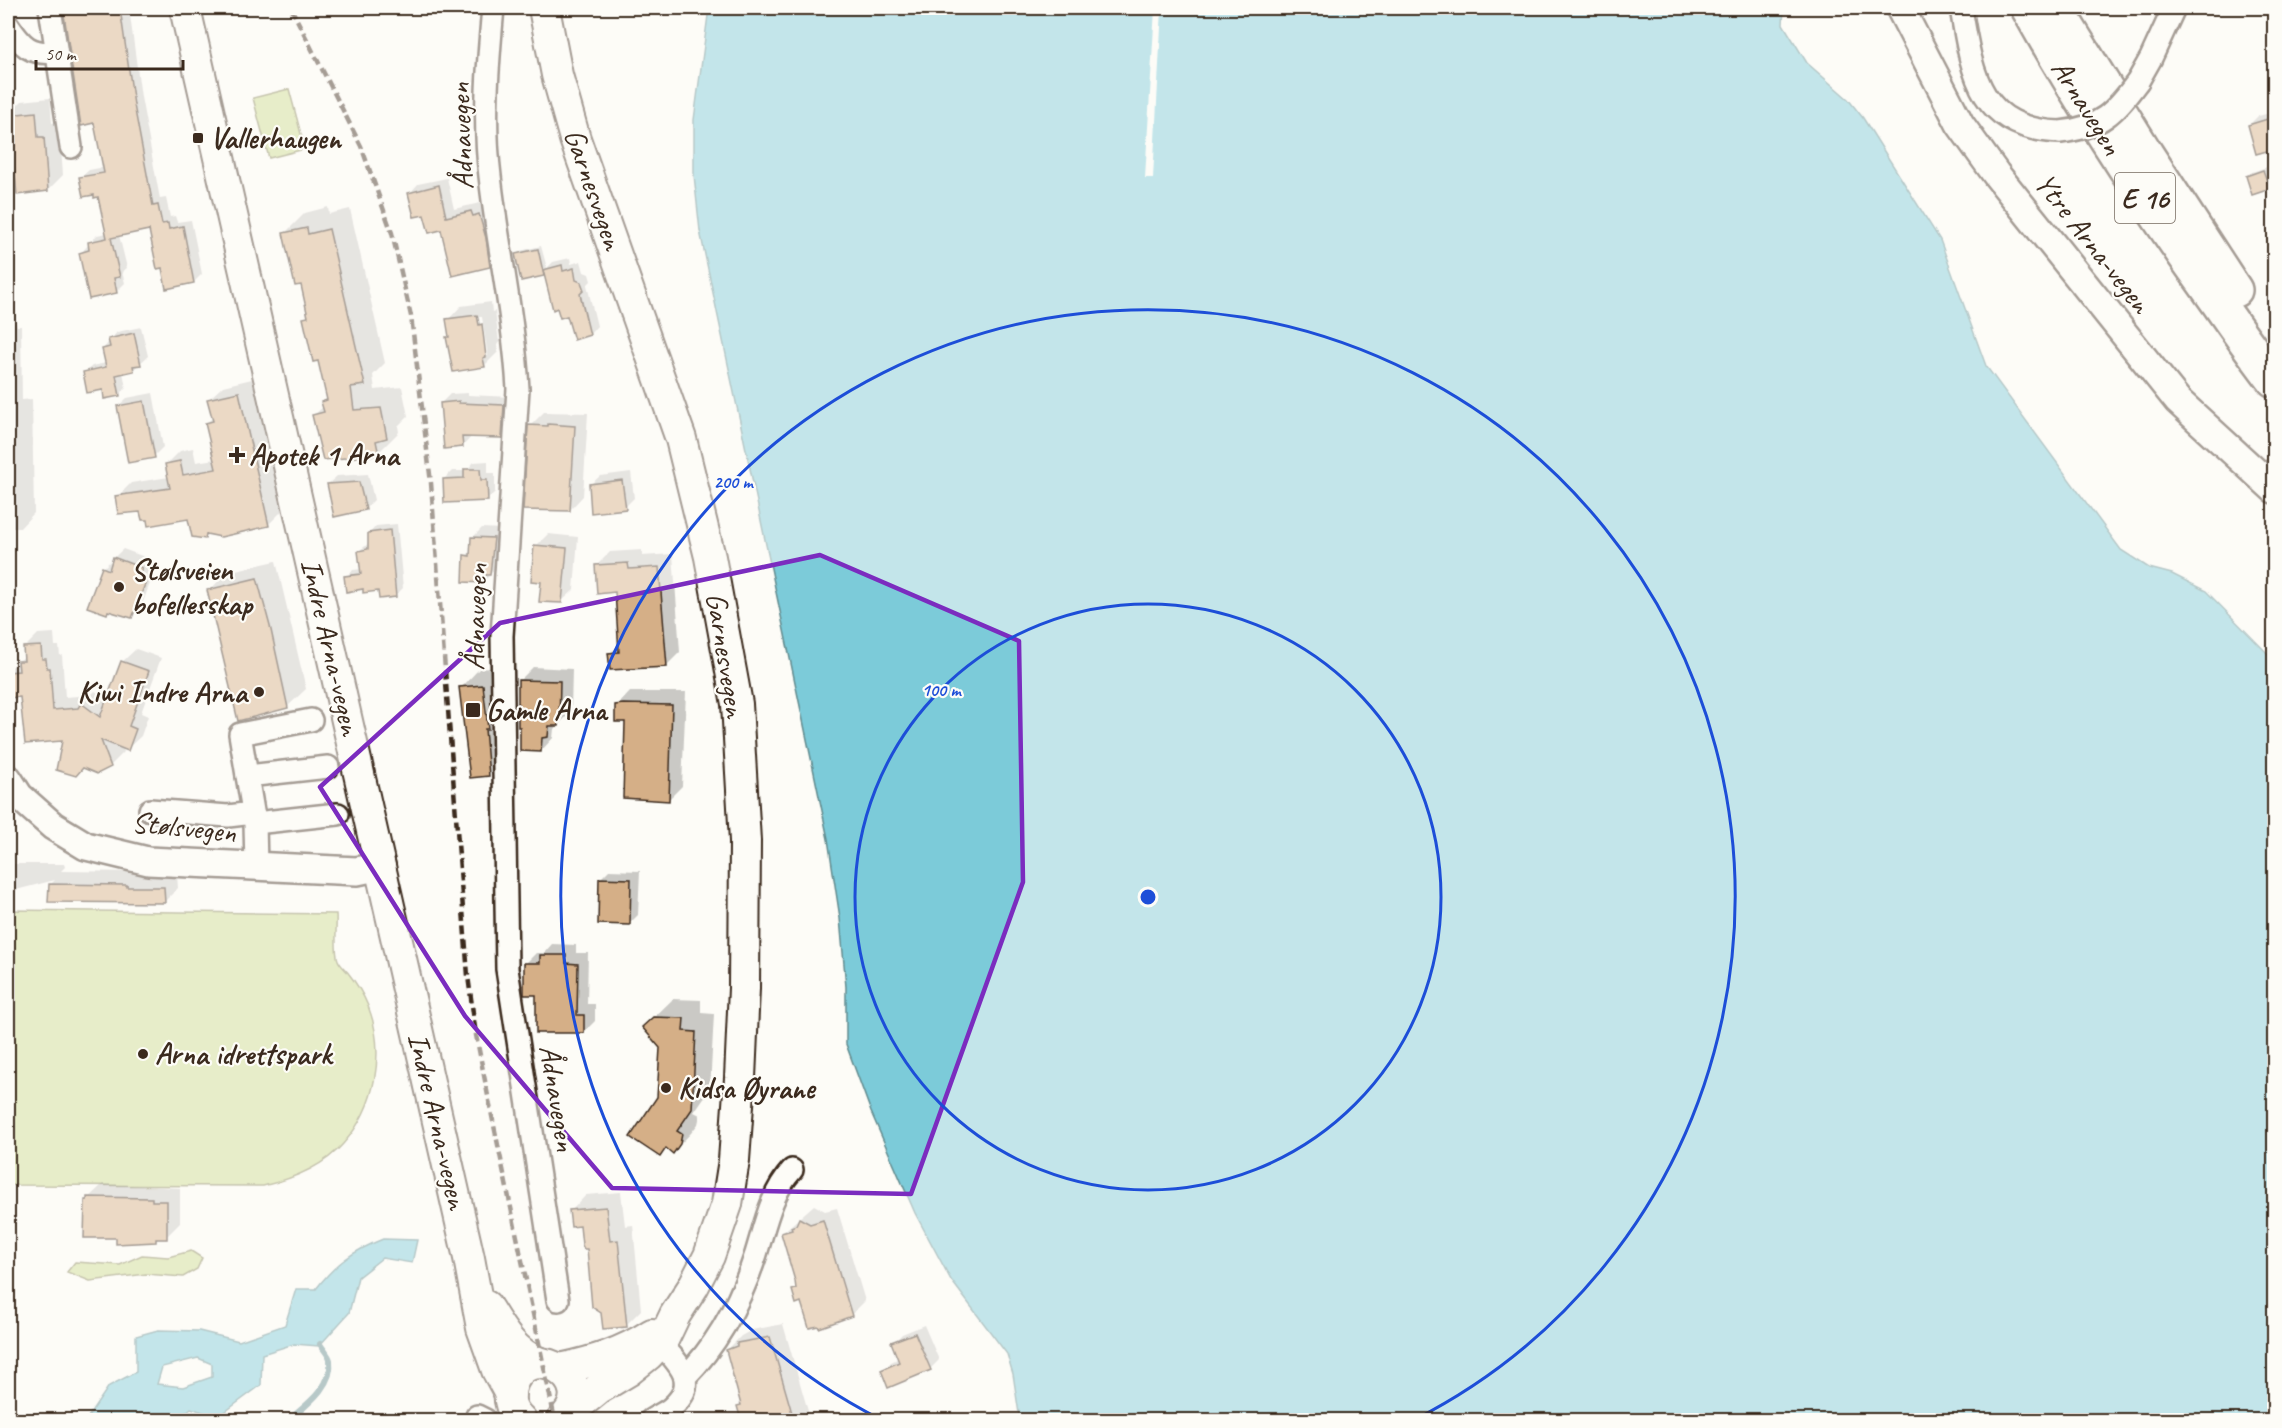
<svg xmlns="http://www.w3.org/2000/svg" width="2282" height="1428" viewBox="0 0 2282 1428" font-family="Caveat,sans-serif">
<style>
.green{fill:#cddc90;stroke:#848357;stroke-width:1.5}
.water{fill:#7ccbd9;stroke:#628b8e;stroke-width:1.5;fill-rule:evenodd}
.pier{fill:#fdfcf7}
.shadow{fill:#0003;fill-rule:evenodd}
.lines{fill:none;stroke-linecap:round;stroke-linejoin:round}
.stream{stroke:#628b8e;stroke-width:6}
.building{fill:#d5af87;stroke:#3b2a1e;stroke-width:1.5}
.minor-casing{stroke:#3b2a1e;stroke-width:26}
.tertiary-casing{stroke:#3b2a1e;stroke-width:32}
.secondary-casing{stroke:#3b2a1e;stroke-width:34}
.trunk-casing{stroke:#3b2a1e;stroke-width:38}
.minor{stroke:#fdfcf7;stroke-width:21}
.tertiary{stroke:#fdfcf7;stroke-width:27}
.secondary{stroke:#fdfcf7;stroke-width:30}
.trunk{stroke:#fdfcf7;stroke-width:33}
.rail{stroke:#3b2a1e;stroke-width:4.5;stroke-dasharray:9 4.5;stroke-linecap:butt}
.minor-bridge-casing{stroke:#3b2a1e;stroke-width:26;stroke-linecap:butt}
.minor-bridge{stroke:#fdfcf7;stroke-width:21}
.marked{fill:none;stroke:#7b2cbf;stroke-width:4.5;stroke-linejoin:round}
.ring{fill:none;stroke:#1d4ed8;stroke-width:3}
.poi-dot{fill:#3b2a1e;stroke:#fdfcf7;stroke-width:2}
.labels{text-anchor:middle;stroke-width:4.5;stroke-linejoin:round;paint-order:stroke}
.shield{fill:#fdfcf7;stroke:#75695f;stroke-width:1.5}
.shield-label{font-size:28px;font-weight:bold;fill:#3b2a1e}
.street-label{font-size:30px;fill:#3b2a1e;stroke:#fdfcf7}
.poi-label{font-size:30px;font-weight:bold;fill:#3b2a1e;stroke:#fdfcf7;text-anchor:start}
.centre{fill:#1d4ed8;stroke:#fdfcf7;stroke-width:3}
.ring-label{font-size:18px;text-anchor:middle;font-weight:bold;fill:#1d4ed8;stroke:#fdfcf7;stroke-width:4.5;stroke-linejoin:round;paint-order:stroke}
</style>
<rect width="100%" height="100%" fill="#fdfcf7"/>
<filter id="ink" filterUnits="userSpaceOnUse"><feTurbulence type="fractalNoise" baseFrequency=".0167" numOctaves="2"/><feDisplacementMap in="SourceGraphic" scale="12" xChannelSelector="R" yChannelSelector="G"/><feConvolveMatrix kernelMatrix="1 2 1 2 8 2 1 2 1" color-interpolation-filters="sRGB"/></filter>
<g filter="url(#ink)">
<g class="green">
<path d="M289 89 305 149 269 158 253 98Z"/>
<path d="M8 910 336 914C337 925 334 951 338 960 340 965 346 970 349 974 357 984 363 994 368 1006 386 1052 376 1107 343 1144 323 1167 292 1179 263 1186L8 1185Z"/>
<path d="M191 1251 202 1258 197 1269 183 1277 146 1274 90 1281 67 1272 75 1262 120 1265 142 1255 168 1257Z"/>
</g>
<g class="water">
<path d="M709 8H1784L1783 24 1807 63 1848 99 1863 118 1940 240 1986 366 2121 550 2149 568 2172 574 2206 591 2274 660V1420H1020L1013 1374 1007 1354 951 1280 915 1213 871 1112 846 1044V987L840 918 828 839 700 231 694 175V120Z"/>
<path d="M383 1239 417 1240 412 1263 382 1258 358 1277 349 1313 319 1346 294 1344 262 1354 261 1385 218 1417 191 1408 176 1420H86L109 1386 136 1372V1336L158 1330 199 1331 239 1341 285 1325 296 1289H316C336 1263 353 1251 383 1239ZM198 1358 212 1364V1377L183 1387 157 1384 162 1367Z"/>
</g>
<path class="pier" d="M1155 8H1162L1153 178H1145Z"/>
<g class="shadow">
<path d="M64 8H129L141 97 160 199 166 198 170 217 175 216 177 222 191 220 202 274 194 282 163 266 150 229 119 235 127 268 122 272 125 283 117 291 91 297 81 253 97 235 107 233 99 195 81 177 89 170 105 167 95 122 82 124Z"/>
<path d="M50 98 52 123 59 122 63 175 48 190 18 182 8 184V112L11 111 22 101Z"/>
<path d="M2274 112V147L2257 152 2249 125 2258 116Z"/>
<path d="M2267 167 2273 184 2269 188 2248 176 2252 172Z"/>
<path d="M447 178 454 209 480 203 481 208 487 206 498 257 489 266 425 213 410 193 418 184Z"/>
<path d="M328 207 329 214 350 209 385 363 373 375 375 390 402 387 408 416 398 426 399 432 378 453 314 415 324 406 323 402 328 397 319 359 305 319 309 315 302 283 284 234 305 213Z"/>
<path d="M541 246 547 268 553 262 570 258 571 264 581 261 584 272 589 274 591 281 587 285 597 326 590 334 568 314 546 272 523 280 516 255 520 251Z"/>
<path d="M491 302 492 312 495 311 499 342 497 345 498 352 484 366 447 338 450 335 448 320 461 306ZM479 317H482L488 356H485Z"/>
<path d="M8 308 11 311 17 326H21L22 400 32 399 34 513 20 528H8Z"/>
<path d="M141 327 148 356 134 369 123 372 126 388 119 395 104 388 84 373 92 366 106 363 103 349 117 332Z"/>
<path d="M252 379 282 511 268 525 209 533 205 537 189 517 148 518 142 510 117 497 131 483 169 477 166 465 180 451 193 448 196 462 215 459 206 424 213 417 209 399 223 386Z"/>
<path d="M153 393 163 447 154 456 118 406 127 398Z"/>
<path d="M468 393V395L512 397 510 428 501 437H471L463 446 441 403 450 394Z"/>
<path d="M544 412 588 413 583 496 570 510 530 426Z"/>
<path d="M488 461V473H495V492L487 500 444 479 452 471H466L474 462Z"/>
<path d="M631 472 634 498 625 507 591 484 600 476Z"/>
<path d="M368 474 374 500 365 509 328 484 337 476Z"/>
<path d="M397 524 403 588 395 596 380 589 364 588 346 577 353 570 362 569 359 551 369 543V534L376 526Z"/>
<path d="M482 528 502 529 499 565 484 581 466 556 472 550 473 537Z"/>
<path d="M548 534 578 537 574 590 562 601 542 580 536 546Z"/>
<path d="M123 549 150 559 147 567 155 570 141 607 132 616 110 610 107 613 103 568Z"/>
<path d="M642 550V556L673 554 680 652 666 666 610 654 620 643 616 591 596 566 610 552Z"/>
<path d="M276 561 306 689 287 707 209 591 227 572Z"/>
<path d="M54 633 55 646H59L60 656 62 655 65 697 91 695 95 691 108 700 122 662 136 649 161 658 141 713 148 716 141 736 127 749 122 746 124 752 110 766H84L64 740 22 695 8 696V670L25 656V647L38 634Z"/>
<path d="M501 667 507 756 488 775 461 688 479 669Z"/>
<path d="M533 667 572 669 571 712 554 729 553 738 541 751 520 680Z"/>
<path d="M630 692H686L682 786 668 800 627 721 617 706Z"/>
<path d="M8 864H64L65 867 61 871 140 872V874H177L178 888 164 902 50 885 55 880 8 892Z"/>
<path d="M609 870 640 871 638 915 629 924 600 879Z"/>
<path d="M552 944 576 945V953H588L587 1004H595V1021L584 1032 538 994 525 964 536 953H544Z"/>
<path d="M673 999 701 1000V1013L714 1014 710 1089 694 1112 700 1115 698 1124 691 1133 673 1152 667 1147 660 1155 658 1098 661 1048 644 1027Z"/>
<path d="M103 1184 180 1188V1223L166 1237H159L155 1241 117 1236 86 1200Z"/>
<path d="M621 1192 625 1226 633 1225 641 1310 626 1325 588 1247 582 1225 571 1211 586 1195Z"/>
<path d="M814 1205 825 1211 837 1208 865 1301 851 1315 802 1300 793 1290 797 1287 782 1233Z"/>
<path d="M783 1324 810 1418 807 1420H749L739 1407 742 1403 727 1350 741 1336 752 1330Z"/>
<path d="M924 1325 939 1360 930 1369 882 1371 891 1362 899 1358 893 1343 902 1334Z"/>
</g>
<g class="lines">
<path class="stream" d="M289 1420C305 1406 334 1386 330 1360 329 1355 323 1349 320 1344"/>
</g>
<g class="building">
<path d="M63 8H120L134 105 153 206 158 205 162 224 168 223 169 229 183 226 194 283 166 289 162 268 157 269 149 230 111 238 120 277 114 278 117 293 89 299 79 253 89 250 88 242 107 238 98 197 94 198V195L83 197 79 177 104 173 94 123 81 126Z"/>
<path d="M36 112 38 137H44L48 191 17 195 12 145H8V115Z"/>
<path d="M2274 117V149L2256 154 2248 125Z"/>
<path d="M2263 170 2270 189 2252 195 2246 176Z"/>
<path d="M439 185 446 217 471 211 473 216 479 214 486 238 490 267 452 276 441 230 429 233 424 215 414 217 408 193Z"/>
<path d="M307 228 308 234 329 229 365 385 351 387 354 410 381 408 387 438 376 441 379 455 323 460 312 415 324 412 321 402 327 400 318 361 313 362 303 318 308 317 301 285 295 286 283 233Z"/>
<path d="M538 249 544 276 521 281 515 254Z"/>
<path d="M562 265 563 271 574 268 576 280 581 282 584 290 580 294 590 335 574 340 567 316 560 318 557 308 553 310 543 270Z"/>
<path d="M477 315 479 325 482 324 486 357 483 358 485 367 453 372 446 337H449L446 319Z"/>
<path d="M134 333 141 365 133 366 134 371 116 375 120 396 104 399 103 390 87 393 83 372 106 367 102 349 110 347 108 339Z"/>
<path d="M239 392 269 526 221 537 206 534 205 539 192 537 188 519 148 526 147 520H142L140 512 118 514 115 496 170 488 165 464 180 461 183 475 216 469 205 423 213 421 207 399Z"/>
<path d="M144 401 155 458 128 463 117 406Z"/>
<path d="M459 401V403L504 405 502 438 462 437 463 447 444 449 440 403Z"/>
<path d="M548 424 575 426 570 511 523 510 528 425 548 426Z"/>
<path d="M464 469H480L481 480H487L488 501 444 503 443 479 464 478Z"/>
<path d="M622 480 626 509 591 513 589 484Z"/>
<path d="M359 482 366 510 334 517 327 484Z"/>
<path d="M390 530 396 597 379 599 378 591 363 593V589L346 592 344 576 361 574 358 551 368 549V533Z"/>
<path d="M471 537 494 538 490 575H485L484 583 463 582 464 555 470 556Z"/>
<path d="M534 545 567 548 562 603 539 602 541 582 531 581Z"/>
<path d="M113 557 142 568 139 576 147 579 132 618 108 611 107 614 87 607 102 567 109 570Z"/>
<path d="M628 563 629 569 659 567 667 667 610 670 608 653 619 652 615 592 597 594 595 565Z"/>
<path d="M257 578 271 630 288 708 238 721 207 590Z"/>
<path d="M41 646 42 659H46L47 668H50L53 710 78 708 81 703 100 717 121 661 149 671 129 726 136 729 128 751 101 740 111 767 97 774 83 768 76 776 56 770 62 741 25 744 20 697 8 698V672L19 671 18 661H24L23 647Z"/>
<path d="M518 680 560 681 559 726H549L548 737 542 738 541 752 520 751V727H518Z"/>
<path d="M483 685 488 729H485L489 776 470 778 459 687Z"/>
<path d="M623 704 672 705 669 801 623 798 625 722H615V705Z"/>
<path d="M599 878 631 879 630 925 598 924Z"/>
<path d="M49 884 127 885V887H164L165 903 48 902Z"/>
<path d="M540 955H566V963L578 964 577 1015H584V1033H536V995H524V963H540Z"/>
<path d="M653 1017 684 1018 683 1031 696 1032 692 1109 677 1131 682 1134 680 1144 673 1154 666 1148 660 1157 630 1137 657 1097 660 1048 642 1027Z"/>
<path d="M87 1197 152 1198V1201H167V1239H156V1242L116 1244V1238H84L85 1200H87Z"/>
<path d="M606 1207 610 1241 618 1240 627 1327 603 1329 601 1313 592 1307 587 1249H584L582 1245 580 1226 571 1227 569 1210Z"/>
<path d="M799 1218 810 1224 823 1220 852 1316 819 1328 818 1326 809 1328 801 1302 796 1304 792 1290 796 1289 795 1281 781 1233 792 1230 791 1227 796 1225Z"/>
<path d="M915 1333 931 1370 888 1388 881 1370 899 1362 891 1342Z"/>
<path d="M770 1337 794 1420H741L737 1406 741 1405 726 1350 737 1346V1343Z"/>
</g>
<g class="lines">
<g class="minor-casing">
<g id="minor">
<path d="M50 8 71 147"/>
<path d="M493 8C488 63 483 120 490 176 498 248 514 318 518 389L502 636 507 969 558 1300"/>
<path d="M1961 8C1972 74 1979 129 2060 132"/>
<path d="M8 25C22 46 30 55 56 52"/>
<path d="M2138 81 2151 58 2174 8"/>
<path d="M247 776 328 767"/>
<path d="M150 810 228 816 253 813"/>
<path d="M255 823 338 814"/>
<path d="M256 867 255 823 240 734 311 720"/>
<path d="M685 1377C719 1343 741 1300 756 1254 765 1225 771 1193 792 1170"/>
<path d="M477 1416 485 1420"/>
<path d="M651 1420C657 1416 665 1413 671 1408 705 1379 671 1358 652 1334"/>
</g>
</g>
<g class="tertiary-casing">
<g id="tertiary">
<path d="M1900 8 1960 124 1996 174 2178 401 2274 489"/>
<path d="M8 779 19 796 53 826 86 846 148 861 357 871 381 866"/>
</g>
</g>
<g class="secondary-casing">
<g id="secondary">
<path d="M185 8 469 1258 482 1328 497 1370 510 1394"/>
<path d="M544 8 557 75 575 139 681 439 710 557 737 704 745 841 744 988 740 1078 734 1160 727 1204 709 1256 693 1287 675 1315 664 1338 648 1355 628 1371 598 1389 571 1411"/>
<path d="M486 1306C500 1329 513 1353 540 1363"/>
<path d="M560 1369C593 1362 623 1353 652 1334"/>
<path d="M521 1420C512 1412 507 1400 511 1387 526 1334 605 1381 562 1420"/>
</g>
</g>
<g class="trunk-casing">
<g id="trunk">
<path d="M2028 8C2078 98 2134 184 2194 269 2221 306 2246 344 2274 380"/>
<path d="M2056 8 2147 155 2235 290"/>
</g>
</g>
<use href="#minor" class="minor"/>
<use href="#tertiary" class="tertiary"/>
<use href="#secondary" class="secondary"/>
<use href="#trunk" class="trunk"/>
<path class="rail" d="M291 8 361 146 392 233 411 316 431 483 468 976 476 1035 492 1116 555 1420"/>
<g class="minor-bridge-casing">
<path id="minor-bridge" d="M2060 132C2101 128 2115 112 2138 81"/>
</g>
<use href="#minor-bridge" class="minor-bridge"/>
</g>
</g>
<path d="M0 0H2282V1428H0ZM820 555 1019 641 1023 882 911 1194 612 1188 465 1016 320 787 500 623Z" fill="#fdfcf7" fill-opacity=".55" fill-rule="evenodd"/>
<path class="marked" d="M820 555 1019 641 1023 882 911 1194 612 1188 465 1016 320 787 500 623Z"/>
<g class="ring">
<circle cx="1148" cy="897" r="293"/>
<path d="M882 1420A587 587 0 1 1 1414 1420"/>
</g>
<g class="poi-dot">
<rect x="192" y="132" width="12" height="12" rx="3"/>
<path d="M234 446h6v6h6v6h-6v6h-6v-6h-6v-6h6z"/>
<circle cx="119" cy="587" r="6"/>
<circle cx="259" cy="692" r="6"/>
<rect x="465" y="702" width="16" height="16" rx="3"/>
<circle cx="143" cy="1054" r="6"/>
<circle cx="666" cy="1088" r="6"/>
</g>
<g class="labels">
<rect class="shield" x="2115" y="173" width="60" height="50" rx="4.5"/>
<g class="shield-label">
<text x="2145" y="208">E 16</text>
</g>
<g class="street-label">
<text transform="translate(2087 107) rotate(58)" y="10">Arnavegen</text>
<text transform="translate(461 136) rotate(-92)" y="10">Ådnavegen</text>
<text transform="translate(594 189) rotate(71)" y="10">Garnesvegen</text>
<text transform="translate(2093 243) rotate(52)" y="10">Ytre Arna-vegen</text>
<text transform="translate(475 617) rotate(-88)" y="10">Ådnavegen</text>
<text transform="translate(331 647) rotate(77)" y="10">Indre Arna-vegen</text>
<text transform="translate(726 655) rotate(81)" y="10">Garnesvegen</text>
<text transform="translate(184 827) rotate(6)" y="10">Stølsvegen</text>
<text transform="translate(558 1098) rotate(81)" y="10">Ådnavegen</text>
<text transform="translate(438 1121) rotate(77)" y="10">Indre Arna-vegen</text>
</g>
<g class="poi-label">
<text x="210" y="148">Vallerhaugen</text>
<text x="249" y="465">Apotek 1 Arna</text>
<text x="131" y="580">Stølsveien<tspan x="131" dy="34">bofellesskap</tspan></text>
<text x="247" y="702" text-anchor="end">Kiwi Indre Arna</text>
<text x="486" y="720">Gamle Arna</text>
<text x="155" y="1064">Arna idrettspark</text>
<text x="678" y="1098">Kidsa Øyrane</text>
</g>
</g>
<circle cx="1148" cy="897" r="9" class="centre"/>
<g class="ring-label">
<text x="733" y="488">200 m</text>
<text x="941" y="696">100 m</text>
</g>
<rect width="2282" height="1428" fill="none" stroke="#fdfcf7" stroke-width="30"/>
<rect x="15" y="15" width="2252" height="1398" fill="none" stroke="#3b2a1e" stroke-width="2" filter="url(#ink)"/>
<path d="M36 60v9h147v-9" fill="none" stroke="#3b2a1e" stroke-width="3"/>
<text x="45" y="60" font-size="18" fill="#3b2a1e" stroke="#fdfcf7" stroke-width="4.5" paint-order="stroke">50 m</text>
</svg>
